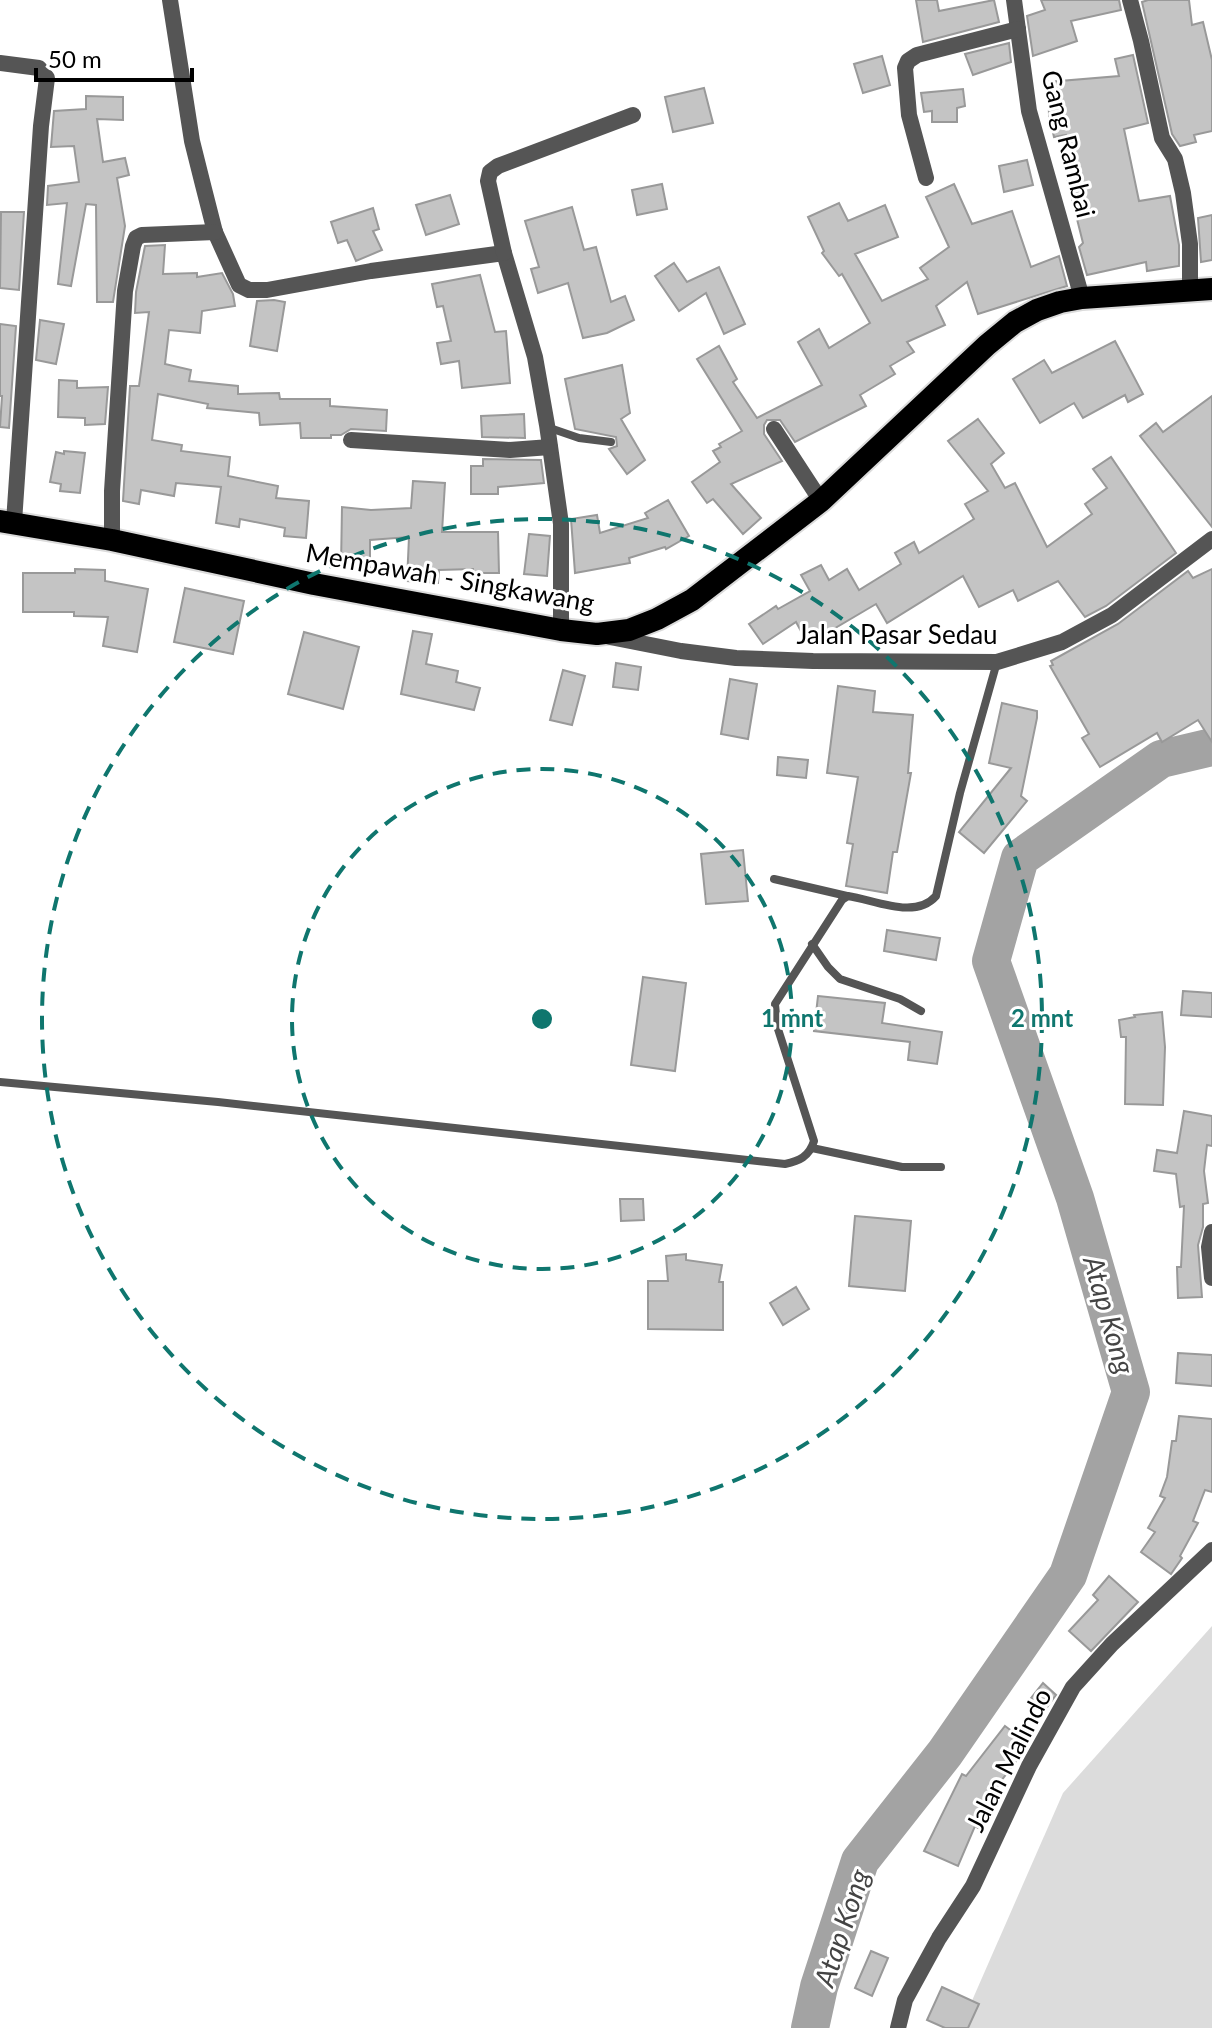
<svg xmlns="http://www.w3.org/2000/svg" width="1212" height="2028" viewBox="0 0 1212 2028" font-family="Lato,sans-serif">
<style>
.green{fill:#dcdcdc}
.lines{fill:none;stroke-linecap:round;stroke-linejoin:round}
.river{stroke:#a3a3a3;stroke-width:38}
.building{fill:#c4c4c4;stroke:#999;stroke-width:2}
.trunk-casing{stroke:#dbdbdb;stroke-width:26}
.service{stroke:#555;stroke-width:8}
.minor{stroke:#555;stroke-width:16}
.trunk{stroke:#000;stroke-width:22}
.ring{fill:none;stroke:#0f766e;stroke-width:4;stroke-dasharray:14 10}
.labels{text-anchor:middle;stroke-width:6;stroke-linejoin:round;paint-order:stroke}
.street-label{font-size:26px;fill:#000;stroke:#fff}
.water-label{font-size:28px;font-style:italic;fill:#444;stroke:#fff}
.centre{fill:#0f766e;stroke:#fff;stroke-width:4}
.ring-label{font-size:24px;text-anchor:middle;font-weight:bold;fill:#0f766e;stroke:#fff;stroke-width:6;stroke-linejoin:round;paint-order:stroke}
</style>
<rect width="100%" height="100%" fill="#fff"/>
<path class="green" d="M1212 1626V2028H960L1063 1793Z"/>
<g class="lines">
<path class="river" d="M810 2028 819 1987 860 1861 945 1753 1068 1575 1131 1392 1075 1198 991 961 1020 858 1161 759 1212 747"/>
</g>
<g class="building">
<path d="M916 0H937L939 11 994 0 999 22 923 42Z"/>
<path d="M1041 0H1119L1121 10 1071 21 1077 41 1033 56 1027 16 1045 10Z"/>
<path d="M1148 0H1189L1192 25 1203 22 1212 60V131L1194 135 1196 142 1180 146 1172 134 1142 2Z"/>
<path d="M1009 43 1011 62 973 75 965 54Z"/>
<path d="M1133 55 1148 123 1124 129 1139 201 1170 196 1179 245V266L1147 271 1146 262 1087 275 1079 247 1083 243 1066 175 1076 173 1066 135 1054 137 1049 115 1048 82 1119 76 1115 59Z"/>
<path d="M882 56 890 85 863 93 854 64Z"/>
<path d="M704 88 713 123 673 132 665 97Z"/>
<path d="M963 89 965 106 957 108V122H932V111L924 112 921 93Z"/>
<path d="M86 96 123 97V120L97 119 103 162 125 158 129 175 117 178 125 226 113 302H97L96 205 86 204 71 286 58 284 67 203 47 205 48 186 79 182 74 146 51 147 54 111 86 109Z"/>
<path d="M1027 160 1033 185 1004 192 999 166Z"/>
<path d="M662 184 667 209 637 215 632 190Z"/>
<path d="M954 184 972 224 1012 211 1031 267 1059 256 1067 286 978 314 967 282 936 306 945 325 907 342 914 352 890 366 895 374 860 395 866 406 795 442 780 420H767L764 425V434L782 461 731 484 761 518 743 534 713 499 707 503 692 482 720 462 713 451 721 447 719 444 742 431 697 359 719 346 737 379 733 382 757 418 822 385 798 342 819 329 829 348 870 323 842 274 839 276 822 253 824 251 808 217 839 203 848 221 885 205 898 237 855 254 882 301 928 279 920 268 949 247 926 197Z"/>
<path d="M450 195 459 224 426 235 416 205Z"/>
<path d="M572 207 584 250 596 247 611 302 625 296 634 320 607 333 583 338 568 283 538 293 531 269 539 267 525 221Z"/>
<path d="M373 208 379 229 373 231 382 250 356 261 347 240 338 243 331 222Z"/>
<path d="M1 212H24L19 290 0 288Z"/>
<path d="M1212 215V260L1201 262 1198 218Z"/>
<path d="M165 245 163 274 197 273V277L222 273 233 294 235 306 202 311 200 333 169 330 165 364 191 370 189 381 238 386V394L279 393 280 399H330V406L387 410 386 431 351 429 341 435H331V438H301L300 423 260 425 259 413 207 408 208 404 158 394 152 440 182 445 181 451 230 457 228 476 278 486 276 498 309 501 306 538 284 536 285 528 240 519 239 527 216 523 221 487 176 483 174 496 141 490 139 504 123 501 130 386H139L149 312 135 313 136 292 145 246Z"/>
<path d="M674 263 687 282 719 267 745 324 724 334 706 293 679 311 655 276Z"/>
<path d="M480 275 495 332 506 331 510 383 462 388 459 361 441 364 437 343 451 341 443 306 437 307 432 284Z"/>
<path d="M274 300 285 302 277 351 250 346 257 301Z"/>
<path d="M40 320 64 324 56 364 36 360Z"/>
<path d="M0 324 16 326 9 428 0 427 2 396H0Z"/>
<path d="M1115 341 1143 394 1128 402 1125 395 1083 418 1074 403 1040 423 1013 379 1044 360 1052 373Z"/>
<path d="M622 365 630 413 621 419 645 460 627 474 609 449 617 446 616 437 575 429 565 379Z"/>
<path d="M59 380 77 381V388L108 387 105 424 85 425V418L58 417Z"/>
<path d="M1212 396V527L1140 436 1156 423 1163 432Z"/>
<path d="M524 414 525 438 482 437 481 416Z"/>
<path d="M978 419 1004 453 991 464 1005 488 1015 483 1047 547 1092 514 1085 504 1107 488 1093 469 1111 457 1176 553 1106 606 1085 617 1058 581 1018 601 1013 590 979 607 963 576 887 623 876 604 808 644 796 622 763 644 749 624 776 606 778 609 810 591 801 575 821 565 829 580 847 569 859 590 901 564 895 553 914 542 919 553 974 519 965 504 988 491 948 441Z"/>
<path d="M64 451 85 453 80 493 60 491 61 484 50 482 56 452 64 454Z"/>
<path d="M483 459 541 460 544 483 498 487V494H471V466H483Z"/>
<path d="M413 481 445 483 442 532H498L499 573H473V569L439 570 438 583 407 581 409 537 370 540V567L341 566 342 507 371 510 411 508Z"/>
<path d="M668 500 689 536 666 549 665 547 629 558 630 563 575 573 571 519 597 515 600 533 648 518 645 513Z"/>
<path d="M529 534 550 536 547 576 524 574Z"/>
<path d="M75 569 105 570V581L148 589 137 652 103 646 108 617 74 616V612H23V573H75Z"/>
<path d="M1212 569V742L1198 720 1162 742 1157 733 1100 767 1082 738 1089 734 1050 666 1053 665 1051 661 1118 624 1188 571 1193 578Z"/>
<path d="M185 588 244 601 233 654 174 642Z"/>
<path d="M413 631 432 634 426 664 458 671 456 682 480 688 474 710 401 694Z"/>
<path d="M304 632 359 647 343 709 288 694Z"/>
<path d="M616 663 641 667 638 690 613 687Z"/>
<path d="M563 670 585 676 572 725 550 720Z"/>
<path d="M730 679 757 684 748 739 721 734Z"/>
<path d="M838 686 875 691 873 712 913 715 908 773H911L897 852H893L887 893 846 886 853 844 847 843 858 777 827 773Z"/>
<path d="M1002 703 1037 711V718L1021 796 1027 801 984 853 959 832 1011 768 989 763Z"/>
<path d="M778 757 808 760 806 778 777 775Z"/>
<path d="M743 850 748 901 706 904 701 854Z"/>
<path d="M887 930 940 938 936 960 884 951Z"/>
<path d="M643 977 686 983 675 1071 631 1065Z"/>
<path d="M1183 991 1212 993V1017L1181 1015Z"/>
<path d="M818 996 885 1003 882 1023 942 1032 937 1064 908 1060 910 1042 814 1031Z"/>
<path d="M1162 1012 1165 1047 1163 1105 1125 1104 1126 1037H1121L1119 1020 1135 1017 1134 1015Z"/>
<path d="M1184 1111 1212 1116V1146L1207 1145 1204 1171 1208 1203 1203 1204V1227L1198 1245 1202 1297 1178 1298 1177 1267H1181L1184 1206 1180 1207 1176 1174 1154 1171 1157 1150 1177 1153Z"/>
<path d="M620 1199H643L644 1220 621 1221Z"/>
<path d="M855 1216 911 1221 905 1291 849 1286Z"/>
<path d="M686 1254V1260L722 1265 719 1282H723V1330L648 1329V1281H668L666 1256Z"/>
<path d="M796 1287 809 1309 783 1325 770 1303Z"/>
<path d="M1178 1353 1212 1355V1386L1176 1383Z"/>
<path d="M1179 1416 1212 1419V1492L1205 1490 1193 1521 1198 1523 1180 1556 1182 1558 1171 1574 1141 1552 1155 1532 1148 1528 1165 1498 1160 1496 1167 1477 1172 1441H1176Z"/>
<path d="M1109 1576 1138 1602 1091 1651 1069 1631 1098 1600 1093 1595Z"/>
<path d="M1043 1683 1056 1695 1045 1710 1031 1698Z"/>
<path d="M1005 1726 1029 1744 998 1785 978 1828 975 1826 958 1866 924 1851 962 1774 966 1776Z"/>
<path d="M871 1951 888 1958 872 1996 855 1988Z"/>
<path d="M942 1987 979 2004 968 2028H945L927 2020Z"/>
</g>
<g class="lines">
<g class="trunk-casing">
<path id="trunk" d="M0 521 112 540 314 584 561 630 597 634 629 630 657 619 692 600 821 501 987 345 1015 322 1037 310 1060 302 1082 298 1212 289"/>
</g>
<g class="service">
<path d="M547 427 579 438 611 442"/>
<path d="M774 879 847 896"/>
<path d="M812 944 828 967 840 979 900 999 921 1011"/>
<path d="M0 1082 218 1102 785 1164C799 1161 809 1157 814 1141L777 1026 775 1004 842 900 848 896C875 900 915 920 936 896L960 793 997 662"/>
<path d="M812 1148 902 1167H941"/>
</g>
<g class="minor">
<path d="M170 0 192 141 203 185 215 232 239 285 249 290H267L371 271 504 253 535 357 547 425 561 524V630"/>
<path d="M1014 0 1029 111 1082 298"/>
<path d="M1130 0 1141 41 1162 138 1175 159 1183 193 1190 244V289"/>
<path d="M0 63 39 68 47 78 41 126 14 522"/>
<path d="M926 178 909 115 905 68 908 61 917 55 1018 29"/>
<path d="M504 253 488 181 490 172 498 166 633 115"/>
<path d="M774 429 821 501"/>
<path d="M351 440 510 450 550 447"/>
<path d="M112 540V491L125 291 133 246 136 238 142 235 215 232"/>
<path d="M610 637 681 651 736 658 813 661 997 662 1062 642 1112 615 1212 539"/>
<path d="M1212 1232 1209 1247 1212 1278"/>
<path d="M898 2028 905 2000 939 1938 973 1886 1029 1766 1073 1687 1112 1644 1212 1550"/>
</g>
<use href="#trunk" class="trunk"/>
</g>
<g class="ring">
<circle cx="542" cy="1019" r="250"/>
<circle cx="542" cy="1019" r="500"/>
</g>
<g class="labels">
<g class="street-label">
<text transform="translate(1068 144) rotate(76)" y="9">Gang Rambai</text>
<text transform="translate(450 578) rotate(10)" y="9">Mempawah - Singkawang</text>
<text x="897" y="644">Jalan Pasar Sedau</text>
<text transform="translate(1009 1760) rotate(-63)" y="9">Jalan Malindo</text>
</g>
<g class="water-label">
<text transform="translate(1109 1315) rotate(74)" y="10">Atap Kong</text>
<text transform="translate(842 1928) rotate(-72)" y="10">Atap Kong</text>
</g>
</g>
<circle cx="542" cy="1019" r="12" class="centre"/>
<g class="ring-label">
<text x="792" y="1027">1 mnt</text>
<text x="1042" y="1027">2 mnt</text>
</g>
<path d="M36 68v12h156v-12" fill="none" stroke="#000000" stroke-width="4"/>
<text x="48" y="68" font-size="24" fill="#000000" stroke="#ffffff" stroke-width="6" paint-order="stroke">50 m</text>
</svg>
